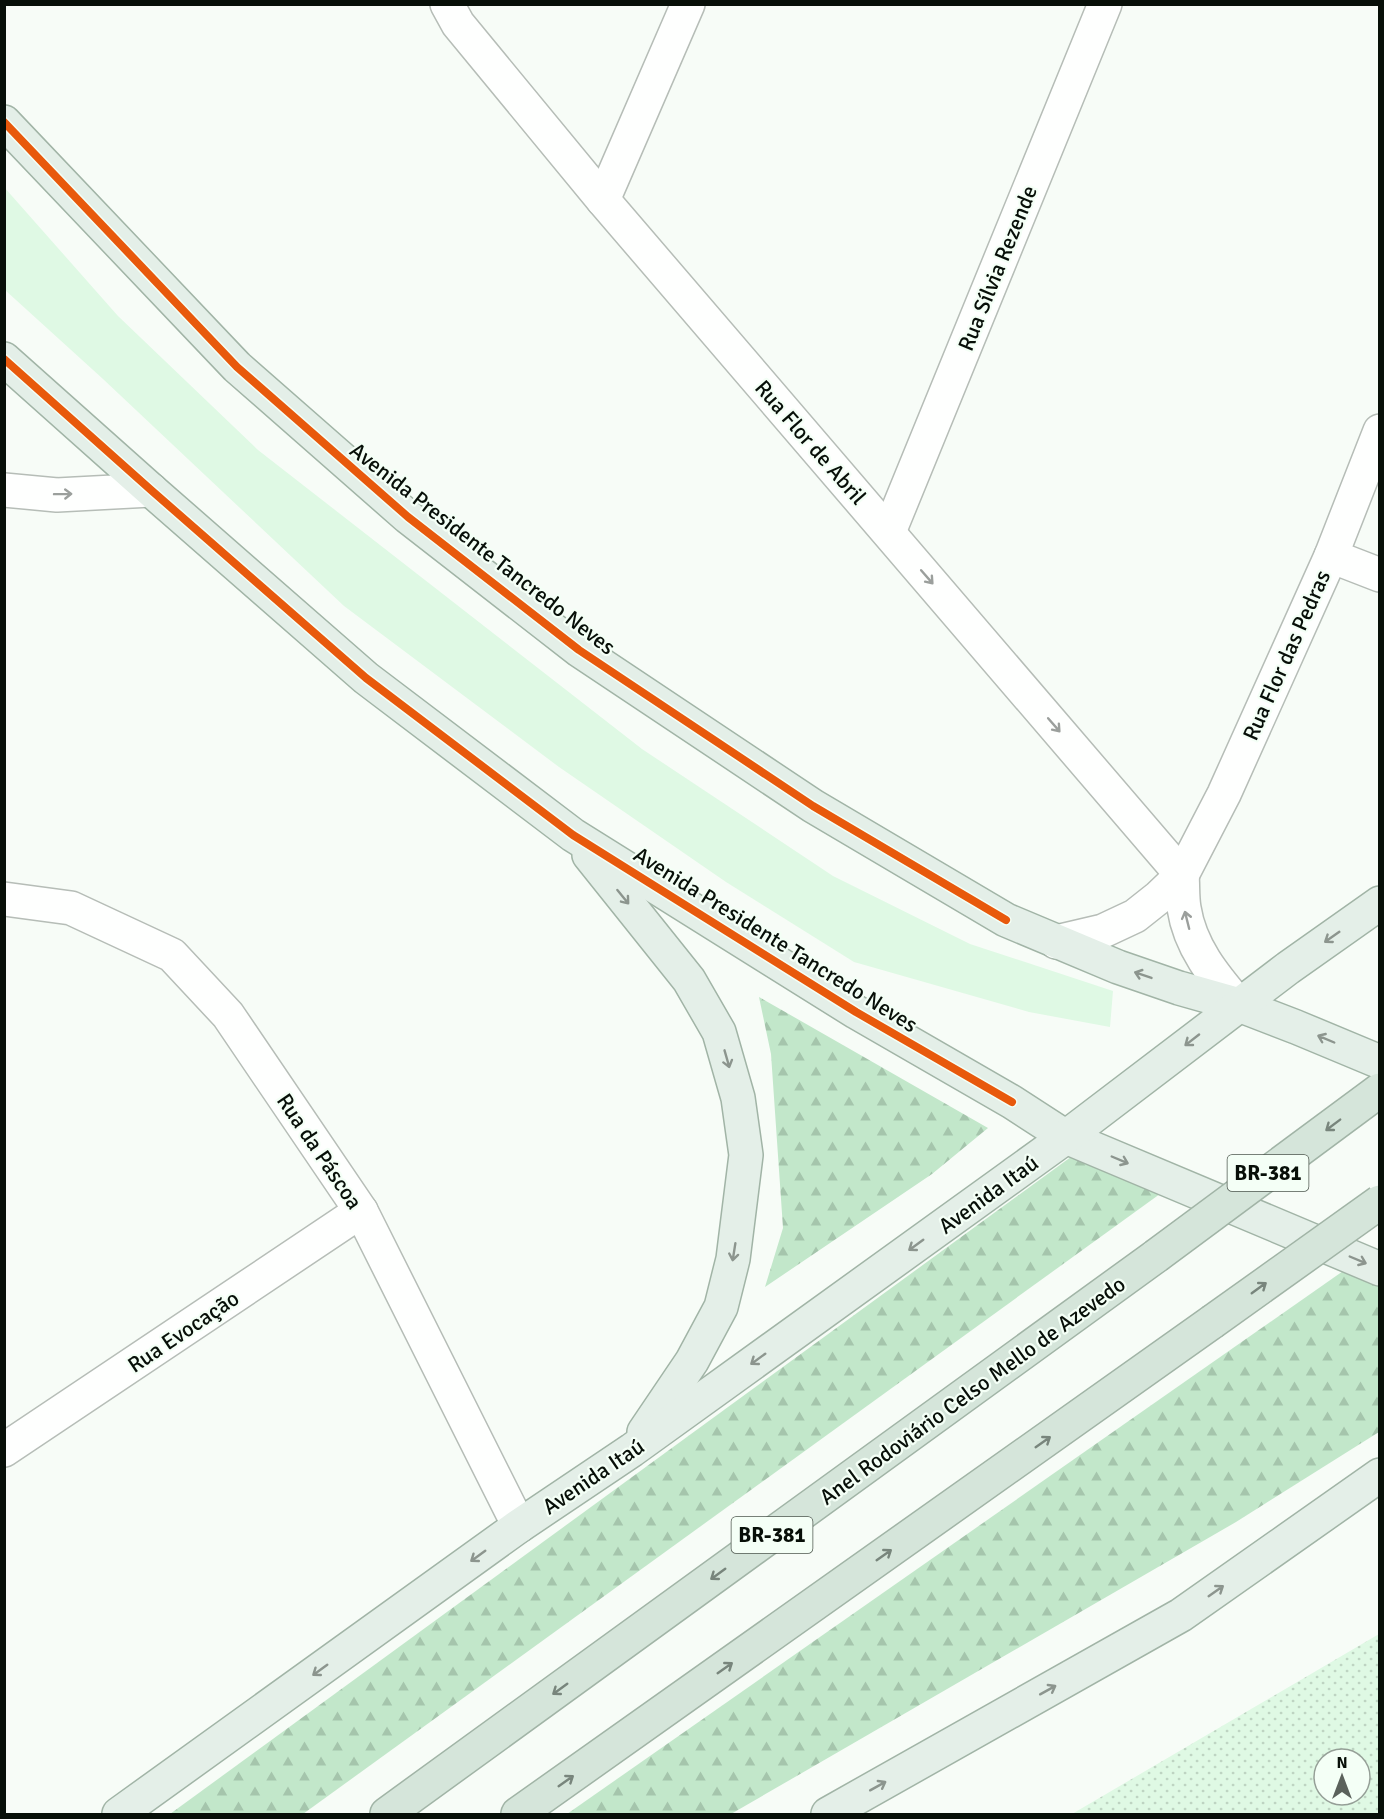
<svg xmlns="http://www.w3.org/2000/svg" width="1384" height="1819" viewBox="0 0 1384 1819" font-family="Signika,sans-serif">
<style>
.green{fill:#dff9e4}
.forest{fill:url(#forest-firs)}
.park{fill:url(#park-dots);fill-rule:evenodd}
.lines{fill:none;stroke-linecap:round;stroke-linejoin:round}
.street-casing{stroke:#b6bdb7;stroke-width:36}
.primary-casing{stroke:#a1b4a6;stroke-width:36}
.highway-casing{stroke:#a1b4a6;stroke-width:36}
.street{stroke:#fefffe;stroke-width:33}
.primary{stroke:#e4efe8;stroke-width:33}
.highway{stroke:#d5e5da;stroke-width:33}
.highway-bridge-casing{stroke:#a1b4a6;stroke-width:36;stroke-linecap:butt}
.highway-bridge{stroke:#d5e5da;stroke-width:33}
.cycleway-casing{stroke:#f4fff6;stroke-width:11}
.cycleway{stroke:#e8590c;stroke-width:8}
.oneway{stroke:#9b9f9c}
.oneway2{stroke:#8c958e}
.oneway3{stroke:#78857c}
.labels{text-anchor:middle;stroke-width:4.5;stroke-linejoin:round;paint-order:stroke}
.shield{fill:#f4fff6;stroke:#4e574f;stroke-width:1.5}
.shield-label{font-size:21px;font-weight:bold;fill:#070f08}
.street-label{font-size:22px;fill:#070f08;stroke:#f4fff6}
</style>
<defs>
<pattern id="forest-firs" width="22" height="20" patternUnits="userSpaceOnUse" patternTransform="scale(1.5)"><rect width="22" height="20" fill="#c2e7ca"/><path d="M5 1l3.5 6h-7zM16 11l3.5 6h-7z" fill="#a5c5ac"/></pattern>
<pattern id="park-dots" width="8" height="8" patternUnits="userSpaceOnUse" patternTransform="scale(1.5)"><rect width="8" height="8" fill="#dff9e4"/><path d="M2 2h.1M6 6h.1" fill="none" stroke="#bed4c2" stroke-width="1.8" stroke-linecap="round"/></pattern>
</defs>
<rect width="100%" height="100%" fill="#f7fcf7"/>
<path class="green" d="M4 187 118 316 258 450 642 749 833 876 970 944 1113 991 1110 1027 1029 1012 854 962 726 882 559 767 344 606 103 379 5 290Z"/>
<g class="forest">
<path d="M759 997 988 1128 932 1174 765 1287 783 1228 771 1054Z"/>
<path d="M1075 1154 1182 1178 303 1814H170Z"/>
<path d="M1356 1262 1379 1275V1432L1236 1522 731 1814H567Z"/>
</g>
<path class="park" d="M1379 1634V1814H1072ZM1324 1759H1360V1795H1324Z"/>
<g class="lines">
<g class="street-casing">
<g id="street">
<path d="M447 4 458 24 603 200 1182 875"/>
<path d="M603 200 688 4"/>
<path d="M4 490 57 495 151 490"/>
<path d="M889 532 1105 4"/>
<path d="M1331 556 1380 575"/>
<path d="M1182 875C1183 885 1182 897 1184 908 1190 947 1214 976 1239 1005"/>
<path d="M4 899 71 908 172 955 228 1015 361 1211 519 1526"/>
<path d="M1056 942 1103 931 1135 916 1159 897 1182 875 1224 794 1331 556 1380 431"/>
<path d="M4 1450 361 1211"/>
</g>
</g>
<g class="primary-casing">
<g id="primary">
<path d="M4 122 237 367 408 517 579 650 813 806 1006 920 1118 967 1179 988 1239 1005 1296 1027 1380 1062"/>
<path d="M4 359 151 490 366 678 573 835 856 1012 1012 1102 1066 1137 1380 1269"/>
<path d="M589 855 689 980 719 1032 738 1098 746 1155 733 1259 721 1307 692 1361 644 1432"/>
<path d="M119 1814 519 1526 632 1450 1066 1137 1288 968 1380 903"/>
<path d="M828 1814 1181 1615 1380 1475"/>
</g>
</g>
<g class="highway-casing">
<g id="highway">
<path d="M387 1814 1156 1256"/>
<path d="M518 1814 1212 1322"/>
</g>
</g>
<use href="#street" class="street"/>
<use href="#primary" class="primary"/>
<use href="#highway" class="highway"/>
<g class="highway-bridge-casing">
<g id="highway-bridge">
<path d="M1156 1256 1380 1090"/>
<path d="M1212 1322 1380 1202"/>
</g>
</g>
<use href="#highway-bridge" class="highway-bridge"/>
<g class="cycleway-casing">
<g id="cycleway">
<path d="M4 122 237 367 408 517 579 650 813 806 1006 920"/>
<path d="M4 359 151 490 366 678 573 835 856 1012 1012 1102"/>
</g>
</g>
<use href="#cycleway" class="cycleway"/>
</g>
<defs><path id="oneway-shaft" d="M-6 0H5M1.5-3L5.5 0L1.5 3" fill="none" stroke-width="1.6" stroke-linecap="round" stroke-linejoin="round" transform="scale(1.5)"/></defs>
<g class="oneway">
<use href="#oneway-shaft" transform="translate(63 494) rotate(-1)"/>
<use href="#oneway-shaft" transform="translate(927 577) rotate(49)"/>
<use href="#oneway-shaft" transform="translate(1054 725) rotate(49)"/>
<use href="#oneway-shaft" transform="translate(1187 920) rotate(-104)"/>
</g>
<g class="oneway2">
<use href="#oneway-shaft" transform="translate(623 897) rotate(51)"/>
<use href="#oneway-shaft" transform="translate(1332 937) rotate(145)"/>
<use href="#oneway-shaft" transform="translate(1143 975) rotate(-161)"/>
<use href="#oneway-shaft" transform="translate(1326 1039) rotate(-157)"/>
<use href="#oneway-shaft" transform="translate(1192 1040) rotate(142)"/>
<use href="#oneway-shaft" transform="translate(727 1059) rotate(74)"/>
<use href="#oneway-shaft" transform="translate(1120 1160) rotate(23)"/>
<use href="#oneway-shaft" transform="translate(916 1245) rotate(144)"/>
<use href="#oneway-shaft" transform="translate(734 1252) rotate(99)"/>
<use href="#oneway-shaft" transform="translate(1358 1260) rotate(23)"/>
<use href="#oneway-shaft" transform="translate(758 1359) rotate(144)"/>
<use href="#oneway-shaft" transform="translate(478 1556) rotate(144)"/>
<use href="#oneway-shaft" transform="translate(1216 1591) rotate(-35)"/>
<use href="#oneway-shaft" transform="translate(320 1670) rotate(144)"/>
<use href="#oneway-shaft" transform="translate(1048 1690) rotate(-29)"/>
<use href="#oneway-shaft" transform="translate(878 1786) rotate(-29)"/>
</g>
<g class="oneway3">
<use href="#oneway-shaft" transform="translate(1333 1125) rotate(143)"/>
<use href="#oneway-shaft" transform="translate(1259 1288) rotate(-36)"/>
<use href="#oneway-shaft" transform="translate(1043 1442) rotate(-35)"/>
<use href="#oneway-shaft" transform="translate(884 1555) rotate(-35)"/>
<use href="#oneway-shaft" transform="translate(718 1574) rotate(144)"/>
<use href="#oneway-shaft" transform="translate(725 1668) rotate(-35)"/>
<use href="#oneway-shaft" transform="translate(560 1689) rotate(144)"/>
<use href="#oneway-shaft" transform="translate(566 1781) rotate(-35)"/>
</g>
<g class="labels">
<g class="shield">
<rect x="1227.5" y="1155" width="81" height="36" rx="4.5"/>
<rect x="731.5" y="1517" width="81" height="36" rx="4.5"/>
</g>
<g class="shield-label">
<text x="1268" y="1180">BR-381</text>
<text x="772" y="1542">BR-381</text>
</g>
<g class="street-label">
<text transform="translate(997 268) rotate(-68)" y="8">Rua Sílvia Rezende</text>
<text transform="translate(811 442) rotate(49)" y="8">Rua Flor de Abril</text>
<text transform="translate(483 548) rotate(38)" y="8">Avenida Presidente Tancredo Neves</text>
<text transform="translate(1286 655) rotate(-66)" y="8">Rua Flor das Pedras</text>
<text transform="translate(776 939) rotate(32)" y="8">Avenida Presidente Tancredo Neves</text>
<text transform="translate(320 1151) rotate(56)" y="8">Rua da Páscoa</text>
<text transform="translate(988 1194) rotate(-36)" y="8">Avenida Itaú</text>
<text transform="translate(183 1331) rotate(-34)" y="8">Rua Evocação</text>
<text transform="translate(972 1390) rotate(-36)" y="8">Anel Rodoviário Celso Mello de Azevedo</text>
<text transform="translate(593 1476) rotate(-34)" y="8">Avenida Itaú</text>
</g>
</g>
<rect width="1384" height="1819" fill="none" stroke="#070f08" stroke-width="12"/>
<g transform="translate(1342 1777)"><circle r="28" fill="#f4fff6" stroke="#959f97" stroke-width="1.5"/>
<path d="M0-4.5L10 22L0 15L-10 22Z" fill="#5b625c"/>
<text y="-9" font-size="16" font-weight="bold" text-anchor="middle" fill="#070f08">N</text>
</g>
</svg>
